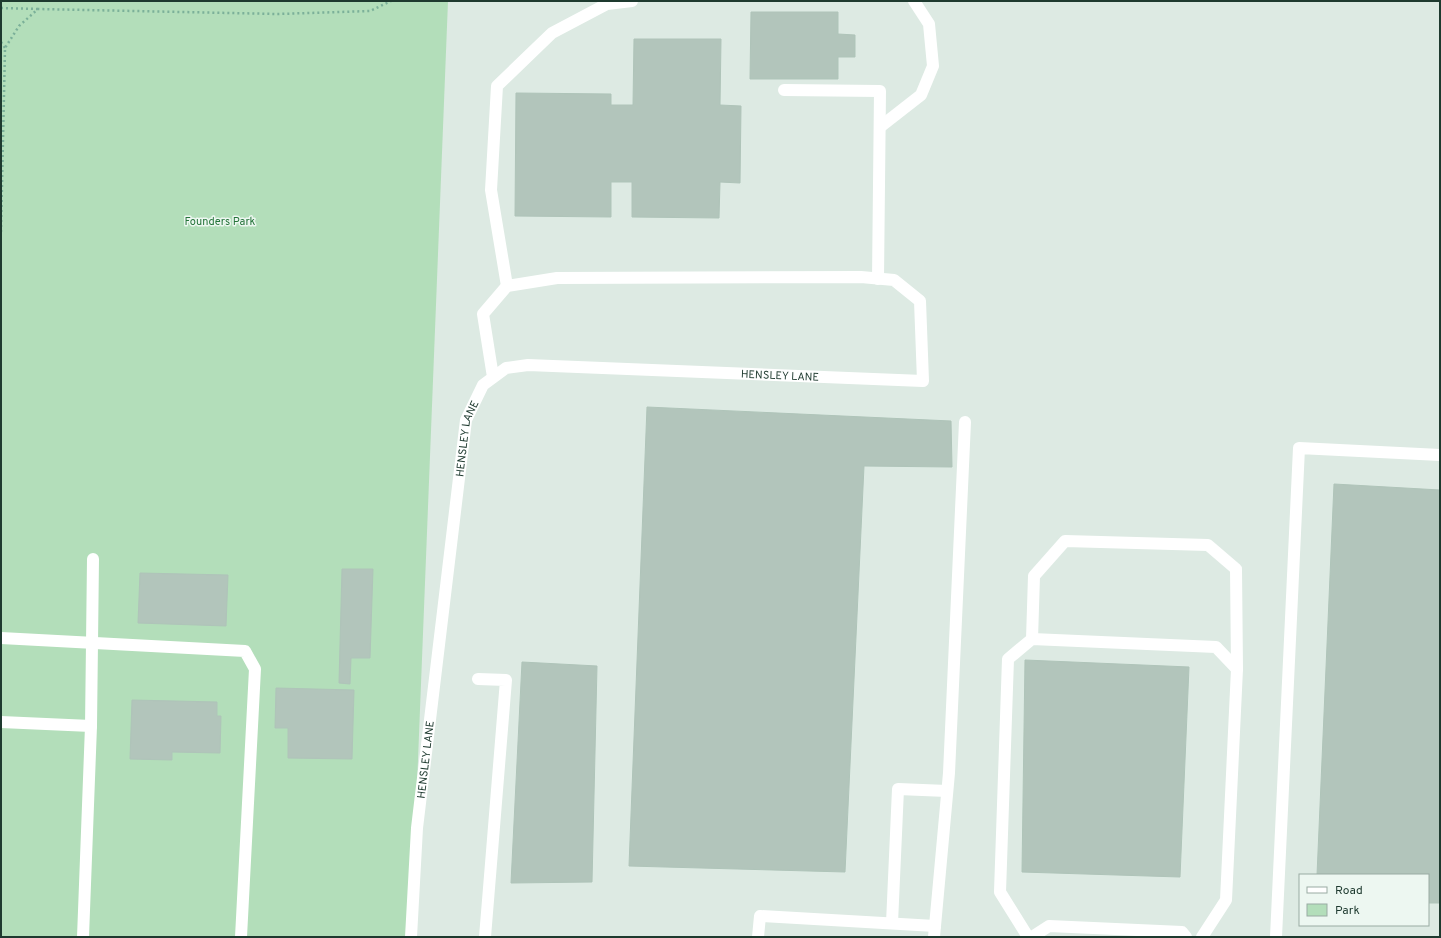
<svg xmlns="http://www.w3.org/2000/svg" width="1441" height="938" viewBox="0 0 1441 938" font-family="Overpass,sans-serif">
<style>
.green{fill:#b3deba}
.building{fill:#b2c5bb;stroke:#afc4b9}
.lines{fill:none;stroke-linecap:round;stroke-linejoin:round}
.path{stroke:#7bb099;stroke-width:2.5;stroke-dasharray:2 3;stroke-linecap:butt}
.minor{stroke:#fff;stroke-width:12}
.labels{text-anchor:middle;stroke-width:3;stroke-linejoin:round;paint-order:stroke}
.park-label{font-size:11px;fill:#25743a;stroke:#edf7f1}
.street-label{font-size:11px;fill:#1e3a2f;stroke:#edf7f1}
</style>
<rect width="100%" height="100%" fill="#ddeae3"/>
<path class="green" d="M1 1H448L411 937H1Z"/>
<g class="building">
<path d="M751 12H838V34L855 35V57H838V79H750Z"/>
<path d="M634 39H721L720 105 741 106 740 183 720 182 719 218 632 217V182H611V217L515 216 516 93 611 94V105H633Z"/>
<path d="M647 407 951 421 952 467 864 466 845 872 629 866Z"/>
<path d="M1334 484 1440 490V903H1428V875H1317Z"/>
<path d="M342 569H373L370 658H351L350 684 339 683Z"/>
<path d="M140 573 228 575 226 626 138 623Z"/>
<path d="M1025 660 1189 667 1180 877 1022 872Z"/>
<path d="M522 662 597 666 592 882 511 883Z"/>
<path d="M276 688 354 690 352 759 288 758V728H275Z"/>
<path d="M132 700 217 702V716H221L220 753 172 752V760L130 759Z"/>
</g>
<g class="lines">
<g class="path">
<path d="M1 8 38 9"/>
<path d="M1 42 5 48"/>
<path d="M1 232 5 48 19 26 38 9 278 14 370 11 391 1"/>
</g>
<g class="minor">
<path d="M784 90 880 91 878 279"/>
<path d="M880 127 921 95 933 66 929 24 914 1"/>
<path d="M507 286 491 190 497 86 552 33 607 4 632 1"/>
<path d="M1 638 245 651 255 669 241 937"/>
<path d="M1032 639 1034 576 1065 541 1208 545 1236 569 1237 669"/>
<path d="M478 679 506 680 485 937"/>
<path d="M1 722 91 726"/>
<path d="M892 923 898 789 947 791"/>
<path d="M83 937 91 726 93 559"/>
<path id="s1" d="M411 937 417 828 466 420 483 385 506 368 528 365 923 381 920 301 894 280 861 277 557 278 507 286 483 314 493 377"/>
<path d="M758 937 760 916 935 926"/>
<path d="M934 937 949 773 965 422"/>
<path d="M1028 937 1000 892 1008 659 1032 639 1216 647 1237 669 1226 900 1202 937"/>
<path d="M1032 937 1049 926 1182 932 1186 937"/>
<path d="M1276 937 1299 448 1440 455"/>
</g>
</g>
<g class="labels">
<g class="park-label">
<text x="220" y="225">Founders Park</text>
</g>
<g class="street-label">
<text dy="4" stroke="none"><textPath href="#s1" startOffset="862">HENSLEY LANE</textPath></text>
<text dy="4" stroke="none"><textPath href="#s1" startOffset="502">HENSLEY LANE</textPath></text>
<text dy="4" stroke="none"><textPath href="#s1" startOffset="178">HENSLEY LANE</textPath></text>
</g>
</g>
<rect width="1441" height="938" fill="none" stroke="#1e3a2f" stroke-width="4"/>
<rect x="1299" y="874" width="130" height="52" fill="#edf7f1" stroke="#9aaba3"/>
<rect x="1307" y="887" width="20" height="6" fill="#ffffff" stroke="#9aaba3"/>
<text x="1335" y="894" font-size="12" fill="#1e3a2f">Road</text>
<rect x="1307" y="904" width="20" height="12" fill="#b3deba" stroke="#9aaba3"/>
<text x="1335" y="914" font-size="12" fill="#1e3a2f">Park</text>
</svg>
